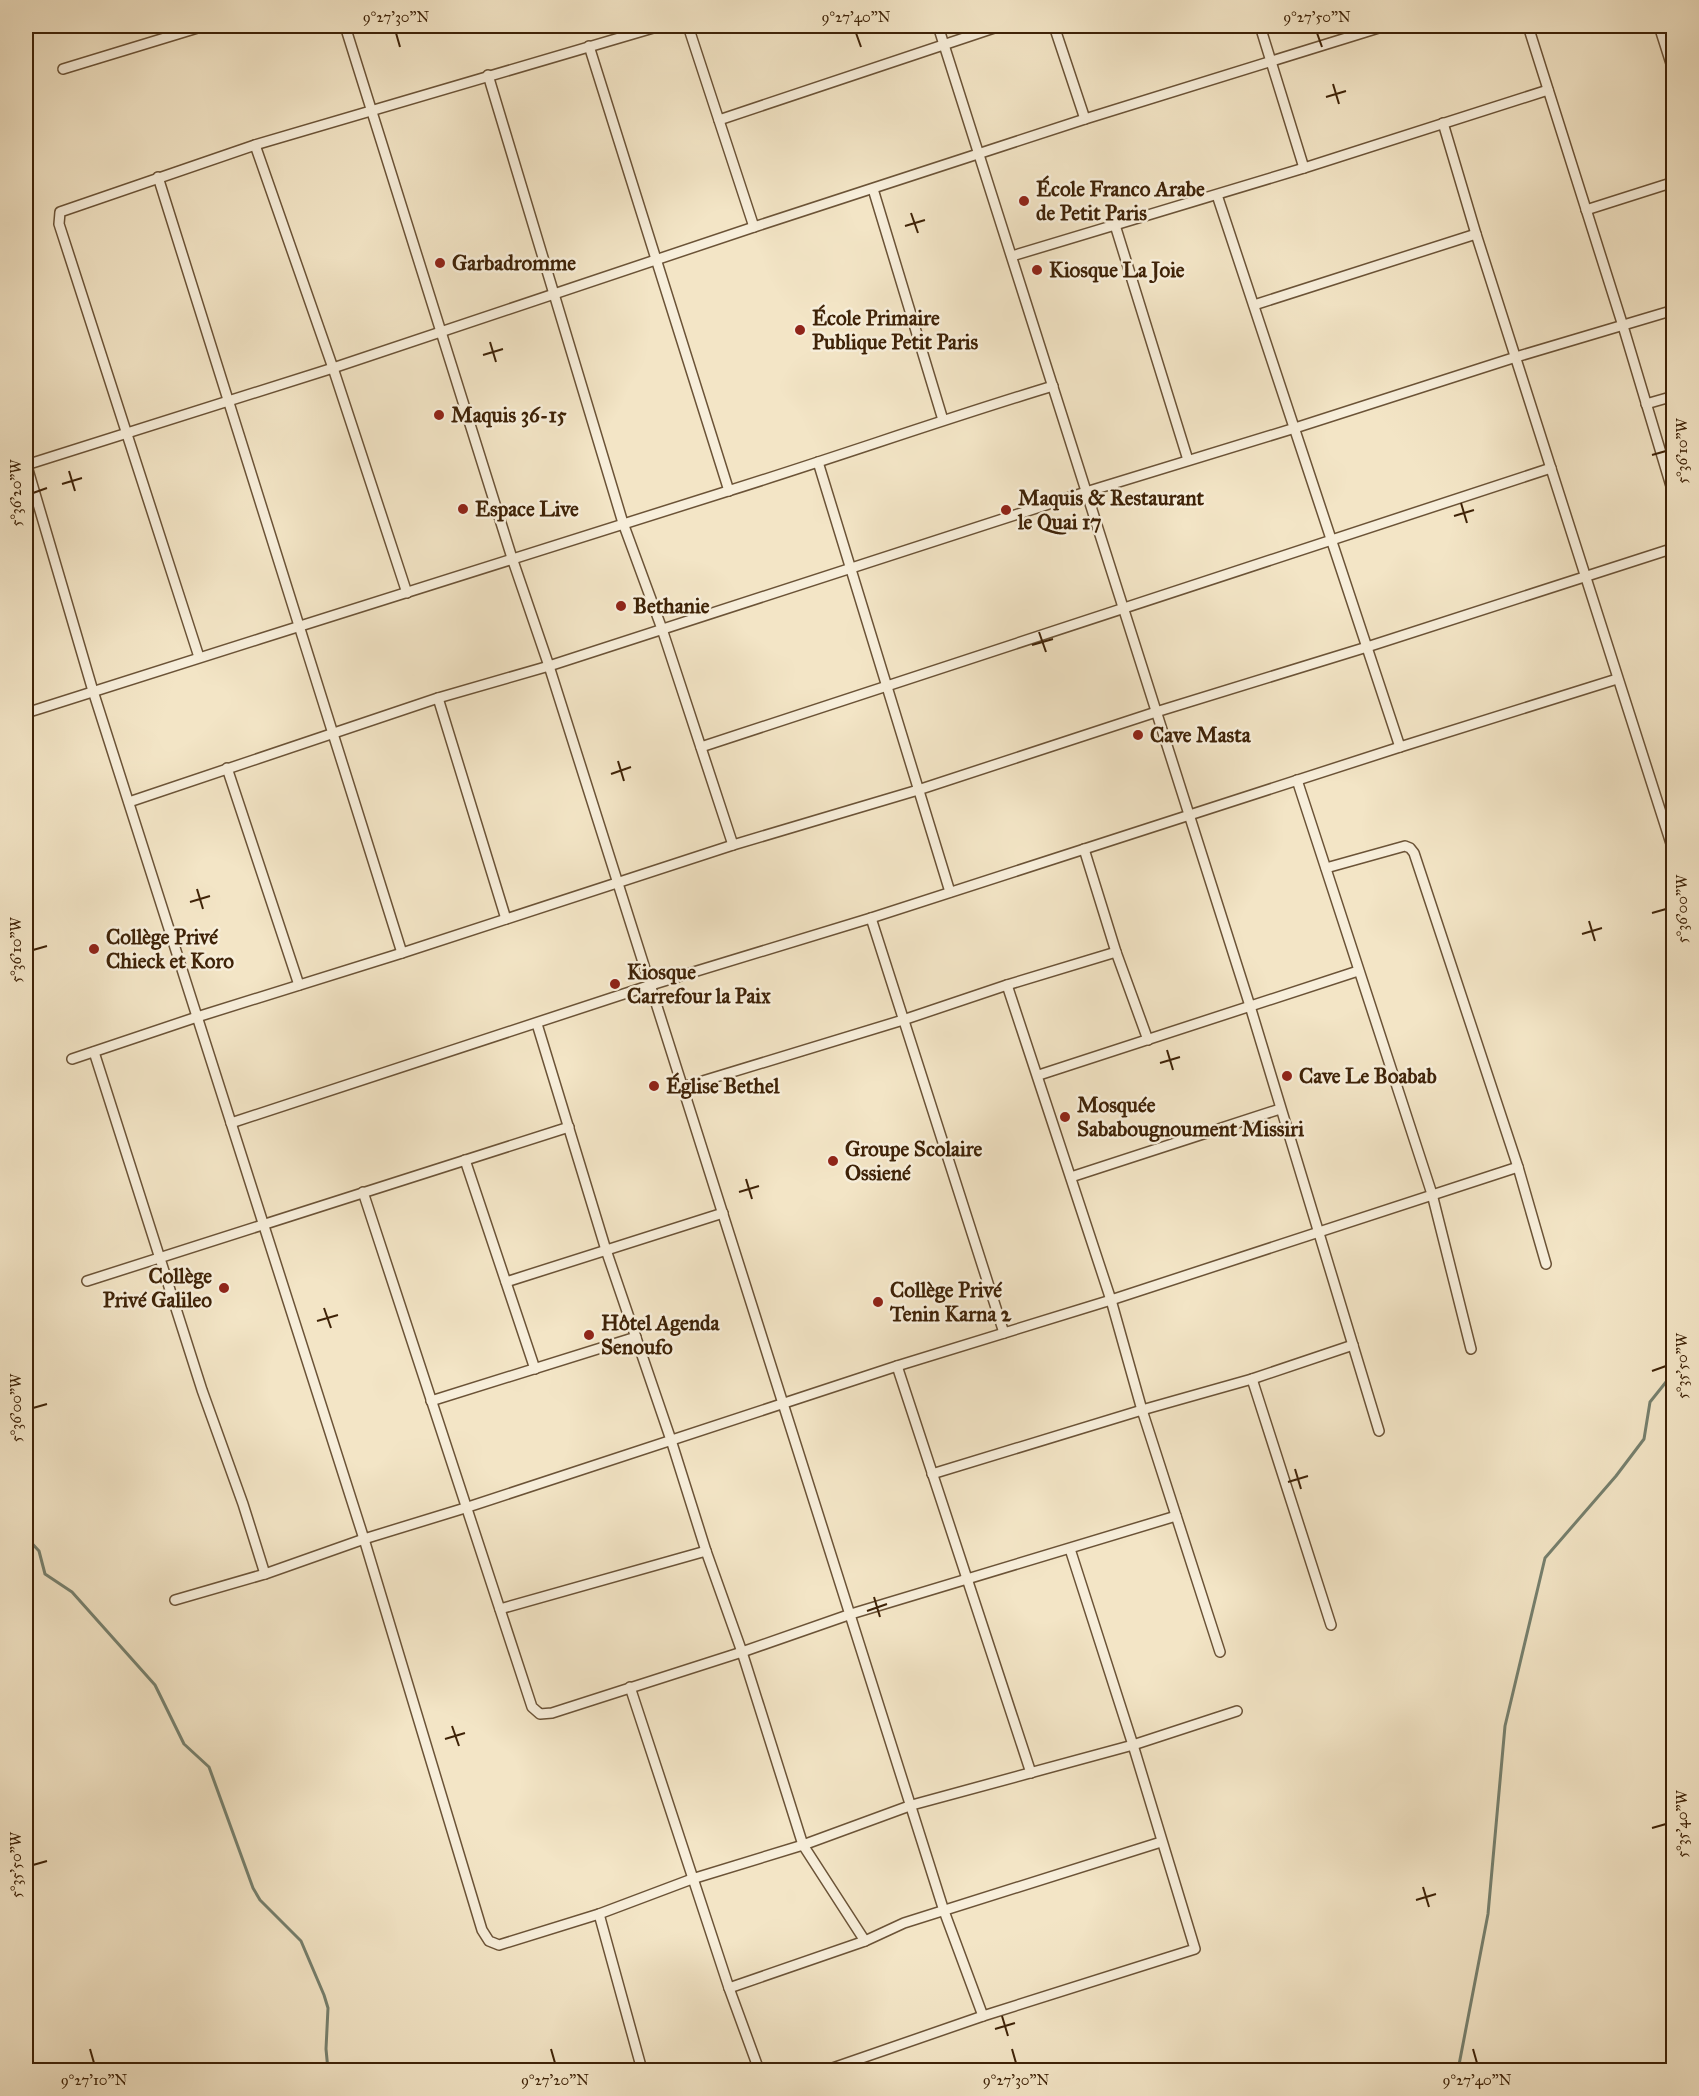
<svg xmlns="http://www.w3.org/2000/svg" width="1699" height="2096" viewBox="0 0 1699 2096" font-family="'IM FELL Great Primer',serif">
<style>
.lines{fill:none;stroke-linecap:round;stroke-linejoin:round}
.stream{stroke:#76806e;stroke-width:3}
.minor-casing{stroke:#6b5337;stroke-width:12}
.minor{stroke:#f7eeda;stroke-width:9}
.ticks{fill:none;stroke:#3e2207;stroke-width:2}
.poi-dot{fill:#8f2418;stroke:#f7eeda;stroke-width:2}
.labels{text-anchor:middle;stroke-width:5;stroke-linejoin:round;paint-order:stroke}
.poi-label{font-size:21px;font-weight:bold;fill:#3e2207;stroke:#f7eeda;text-anchor:start}
.neatline{fill:none;stroke:#3e2207;stroke-width:2}
.ticks-label{font-size:15px;text-anchor:middle;fill:#3e2207}
</style>
<rect width="100%" height="100%" fill="#f3e5c6"/>
<filter id="stains"><feTurbulence type="fractalNoise" baseFrequency=".00333" numOctaves="4"/><feColorMatrix values="0 0 0 0 .2 0 0 0 0 .09 0 0 0 0 .02 0 0 0 .5 -.17"/></filter>
<radialGradient id="worn" r=".72"><stop offset=".6" stop-color="#630" stop-opacity="0"/><stop offset="1" stop-color="#630" stop-opacity=".3"/></radialGradient>
<g class="lines">
<g class="stream">
<path d="M26 1537 39 1551 45 1574 72 1592 155 1685 184 1744 209 1767 253 1888 260 1900 301 1941 324 1995 328 2008 326 2049 328 2070"/>
<path d="M1458 2070 1488 1914 1505 1726 1545 1558 1616 1476 1644 1439 1650 1402 1674 1372"/>
</g>
<g class="minor-casing">
<g id="minor">
<path d="M345 26 512 558 549 666 944 1911 983 2016"/>
<path d="M688 26 754 227"/>
<path d="M938 26 1250 1006 1379 1431"/>
<path d="M1054 26 1085 119"/>
<path d="M1260 26 1304 168"/>
<path d="M1528 26 1623 326 1674 496"/>
<path d="M1659 26 1674 73"/>
<path d="M589 46 729 491"/>
<path d="M63 69 204 26"/>
<path d="M488 75 623 523 662 629 733 845"/>
<path d="M719 120 1000 26"/>
<path d="M1443 123 1476 234 1674 853"/>
<path d="M255 145 333 368 407 593"/>
<path d="M158 177C237 436 322 694 402 953"/>
<path d="M873 189 943 420"/>
<path d="M1217 195 1400 747"/>
<path d="M1586 210 1674 182"/>
<path d="M1115 225 1188 460"/>
<path d="M1012 256 1304 168 1548 90"/>
<path d="M1254 305 1476 234"/>
<path d="M1646 404 1674 396"/>
<path d="M818 462 950 892"/>
<path d="M26 463 93 691 364 1539 482 1930 489 1941 499 1945 599 1914 692 1879 803 1845 912 1805 1133 1745 1237 1711"/>
<path d="M26 465 333 368 754 227 1085 119 1385 26"/>
<path d="M199 657 59 224 60 212 255 145 660 26"/>
<path d="M438 698 506 919"/>
<path d="M26 713C260 639 494 564 728 491 837 457 944 419 1053 386"/>
<path d="M701 747C984 654 1268 563 1551 468"/>
<path d="M227 768 299 985"/>
<path d="M1297 780 1432 1194 1471 1349"/>
<path d="M129 802 438 698 549 666 1086 492 1295 428 1516 357 1674 310"/>
<path d="M1084 849 1116 952 1148 1040"/>
<path d="M1326 868 1405 846 1410 848 1414 853 1518 1167 1546 1264"/>
<path d="M871 918 1004 1333"/>
<path d="M1007 985 1111 1300 1142 1410 1220 1652"/>
<path d="M537 1024 606 1250 671 1440 706 1551 742 1652 803 1845 865 1941"/>
<path d="M94 1052 202 1390 243 1504 265 1574"/>
<path d="M72 1059 197 1017 402 953 733 845 918 790 1156 712 1367 647 1674 548"/>
<path d="M1039 1075 1358 971"/>
<path d="M683 1087 903 1020 1007 985 1116 952"/>
<path d="M231 1123 651 985 871 918 1400 747 1617 679"/>
<path d="M465 1160 535 1369"/>
<path d="M1071 1177 1280 1109"/>
<path d="M363 1192 532 1707 540 1714 552 1713 742 1652 851 1614 1176 1516"/>
<path d="M87 1281 569 1127"/>
<path d="M506 1282 723 1213"/>
<path d="M897 1366 1031 1773"/>
<path d="M1252 1379 1331 1625"/>
<path d="M431 1401 636 1337"/>
<path d="M932 1474 1142 1410 1252 1379 1353 1345"/>
<path d="M175 1600 265 1574 364 1539 465 1508 897 1366 1111 1300 1518 1167"/>
<path d="M500 1609 706 1551"/>
<path d="M630 1687 729 1988 759 2070"/>
<path d="M599 1914 642 2070"/>
<path d="M729 1988 865 1941 904 1923 1161 1842"/>
<path d="M827 2070 983 2016 1195 1949 1133 1745 1070 1549"/>
</g>
</g>
<use href="#minor" class="minor"/>
</g>
<path class="ticks" d="M396 33 400 47M856 33 861 47M1317 33 1322 47M1333 84 1339 104M1326 97 1346 91M911 213 918 233M905 226 925 220M490 342 496 362M483 355 503 349M1652 455 1666 451M69 471 75 491M62 484 82 478M33 493 47 488M1461 503 1467 523M1454 516 1474 510M1039 632 1046 652M1032 645 1053 639M618 761 624 781M611 774 631 767M197 889 203 909M190 902 210 896M1652 913 1666 909M1589 921 1595 941M1582 934 1602 928M33 950 47 946M1167 1050 1173 1070M1160 1063 1180 1057M746 1179 752 1199M739 1192 759 1186M324 1308 331 1328M317 1321 338 1315M1652 1371 1666 1366M33 1408 47 1404M1295 1469 1301 1489M1288 1482 1308 1476M874 1597 880 1617M867 1611 887 1604M452 1726 459 1746M445 1739 465 1733M1652 1828 1666 1824M33 1865 47 1861M1423 1887 1429 1907M1416 1900 1436 1894M1002 2016 1008 2036M995 2029 1015 2023M90 2049 94 2063M551 2049 555 2063M1012 2049 1016 2063M1473 2049 1477 2063"/>
<g class="poi-dot">
<circle cx="1024" cy="201" r="6"/>
<circle cx="440" cy="263" r="6"/>
<circle cx="1037" cy="270" r="6"/>
<circle cx="800" cy="330" r="6"/>
<circle cx="439" cy="415" r="6"/>
<circle cx="463" cy="509" r="6"/>
<circle cx="1006" cy="510" r="6"/>
<circle cx="621" cy="606" r="6"/>
<circle cx="1138" cy="735" r="6"/>
<circle cx="94" cy="949" r="6"/>
<circle cx="615" cy="984" r="6"/>
<circle cx="1287" cy="1076" r="6"/>
<circle cx="654" cy="1086" r="6"/>
<circle cx="1065" cy="1117" r="6"/>
<circle cx="833" cy="1161" r="6"/>
<circle cx="224" cy="1288" r="6"/>
<circle cx="878" cy="1302" r="6"/>
<circle cx="589" cy="1335" r="6"/>
</g>
<g class="labels">
<g class="poi-label">
<text x="1036" y="196">École Franco Arabe<tspan x="1036" dy="24">de Petit Paris</tspan></text>
<text x="452" y="270">Garbadromme</text>
<text x="1049" y="277">Kiosque La Joie</text>
<text x="812" y="325">École Primaire<tspan x="812" dy="24">Publique Petit Paris</tspan></text>
<text x="451" y="422">Maquis 36-15</text>
<text x="1018" y="505">Maquis &amp; Restaurant<tspan x="1018" dy="24">le Quai 17</tspan></text>
<text x="475" y="516">Espace Live</text>
<text x="633" y="613">Bethanie</text>
<text x="1150" y="742">Cave Masta</text>
<text x="106" y="944">Collège Privé<tspan x="106" dy="24">Chieck et Koro</tspan></text>
<text x="627" y="979">Kiosque<tspan x="627" dy="24">Carrefour la Paix</tspan></text>
<text x="1299" y="1083">Cave Le Boabab</text>
<text x="666" y="1093">Église Bethel</text>
<text x="1077" y="1112">Mosquée<tspan x="1077" dy="24">Sababougnoument Missiri</tspan></text>
<text x="845" y="1156">Groupe Scolaire<tspan x="845" dy="24">Ossiené</tspan></text>
<text x="212" y="1283" text-anchor="end">Collège<tspan x="212" dy="24">Privé Galileo</tspan></text>
<text x="890" y="1297">Collège Privé<tspan x="890" dy="24">Tenin Karna 2</tspan></text>
<text x="601" y="1330">Hôtel Agenda<tspan x="601" dy="24">Senoufo</tspan></text>
</g>
</g>
<rect width="1699" height="2096" fill="none" stroke="#f3e5c6" stroke-width="66"/>
<rect x="33" y="33" width="1633" height="2030" class="neatline"/>
<g class="ticks-label">
<text x="396" y="22">9°27'30"N</text>
<text x="856" y="22">9°27'40"N</text>
<text x="1317" y="22">9°27'50"N</text>
<text transform="translate(1682 451) rotate(-90)" y="5">5°36'10"W</text>
<text transform="translate(16 493) rotate(-90)" y="5">5°36'20"W</text>
<text transform="translate(1682 909) rotate(-90)" y="5">5°36'00"W</text>
<text transform="translate(16 950) rotate(-90)" y="5">5°36'10"W</text>
<text transform="translate(1682 1366) rotate(-90)" y="5">5°35'50"W</text>
<text transform="translate(16 1408) rotate(-90)" y="5">5°36'00"W</text>
<text transform="translate(1682 1824) rotate(-90)" y="5">5°35'40"W</text>
<text transform="translate(16 1865) rotate(-90)" y="5">5°35'50"W</text>
<text x="94" y="2085">9°27'10"N</text>
<text x="555" y="2085">9°27'20"N</text>
<text x="1016" y="2085">9°27'30"N</text>
<text x="1477" y="2085">9°27'40"N</text>
</g>
<rect width="100%" height="100%" filter="url(#stains)"/>
<rect width="100%" height="100%" fill="url(#worn)"/>
</svg>
